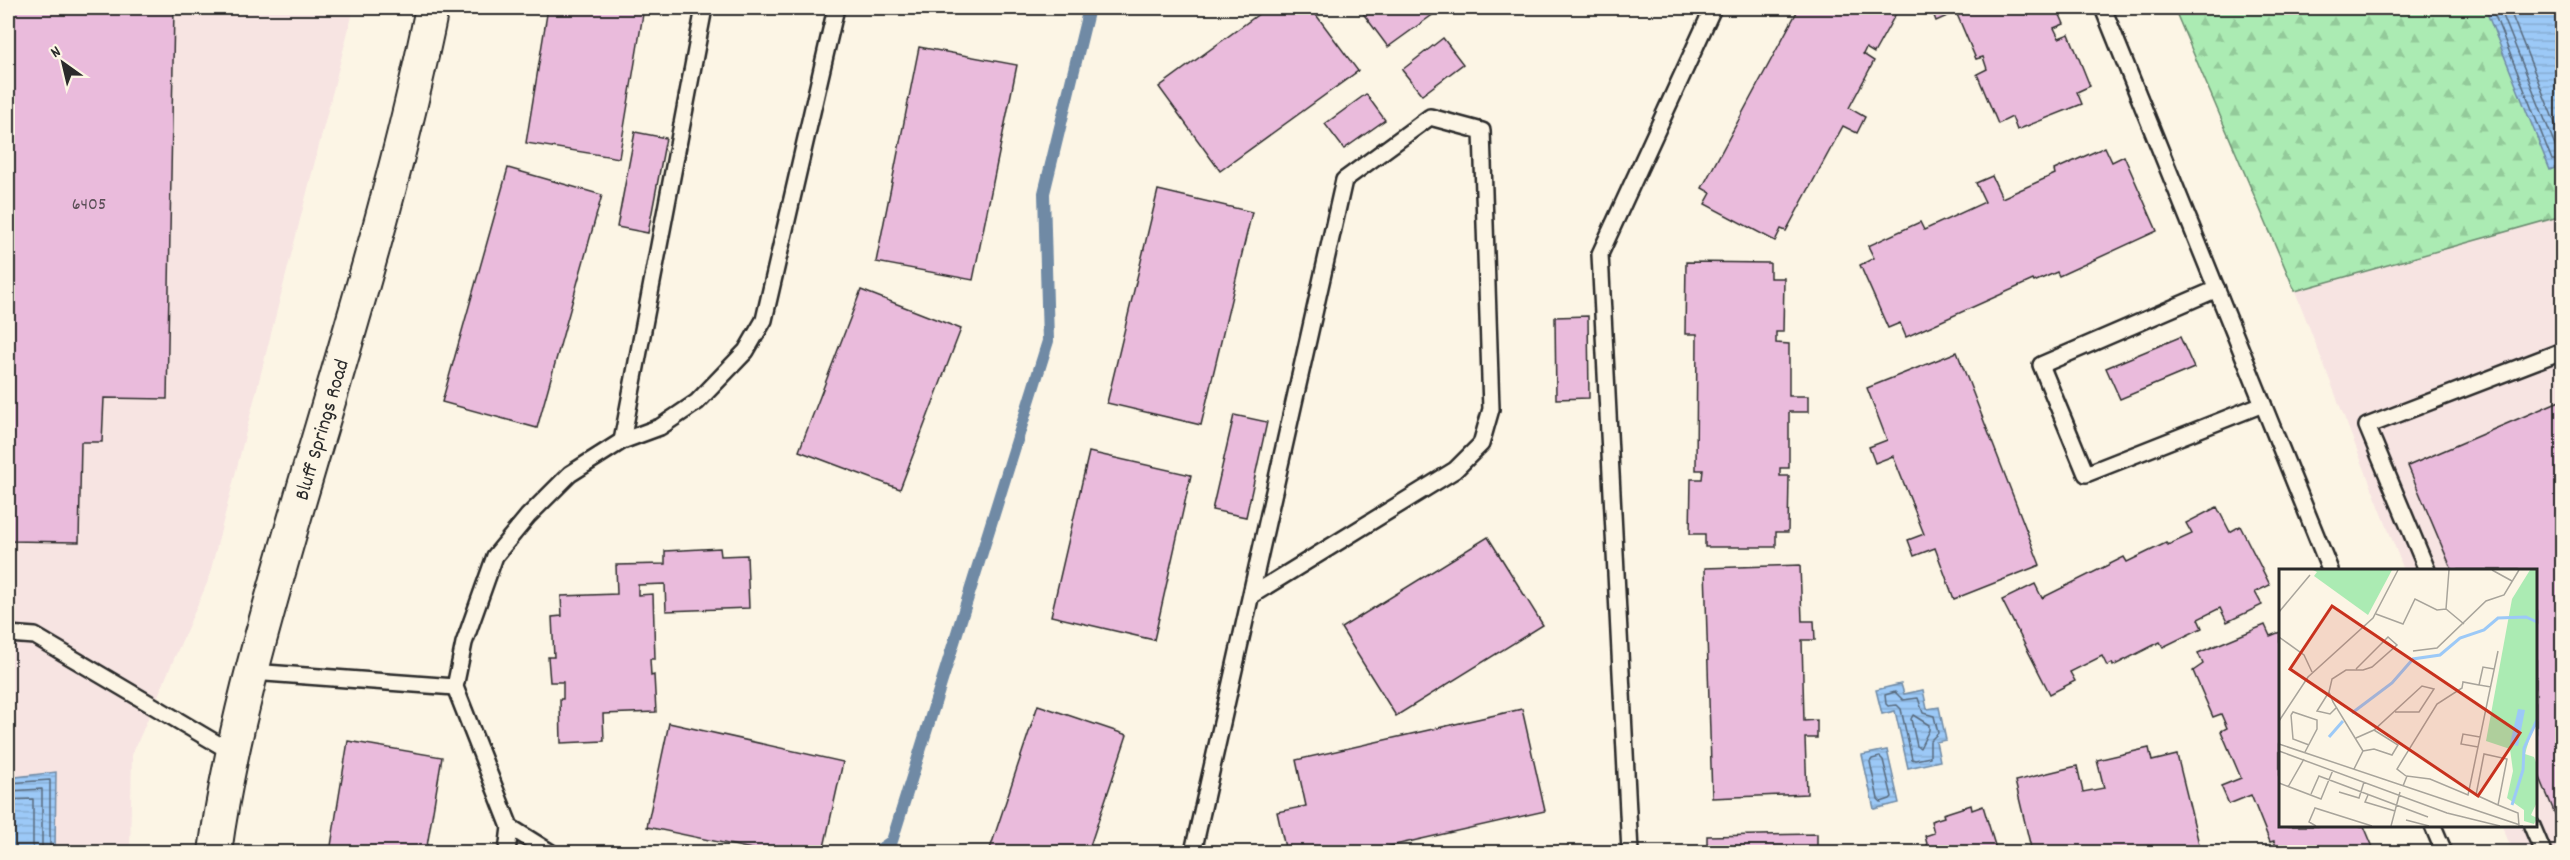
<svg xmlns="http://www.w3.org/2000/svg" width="2570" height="860" viewBox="0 0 2570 860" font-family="Dekko,sans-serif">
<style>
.built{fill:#f7e4e2}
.forest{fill:url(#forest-firs);stroke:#6b8b6f;stroke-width:1.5}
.water{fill:url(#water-rules);stroke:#6f8aa5;stroke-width:1.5}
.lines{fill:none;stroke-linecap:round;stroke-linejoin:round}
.shore{stroke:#586a7d;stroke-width:1.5}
.stream{stroke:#6f8aa5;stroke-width:12}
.building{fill:#eabbdc;stroke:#2b2b2b;stroke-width:1.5}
.lane-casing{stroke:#2b2b2b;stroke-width:20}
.street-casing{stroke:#2b2b2b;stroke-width:36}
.lane{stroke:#fcf5e5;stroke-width:15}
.street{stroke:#fcf5e5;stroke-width:32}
.labels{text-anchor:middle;stroke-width:5;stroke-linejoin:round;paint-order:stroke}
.number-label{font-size:18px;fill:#5b4f57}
.street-label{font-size:21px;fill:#2b2b2b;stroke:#fcf5e5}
.inset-river{fill:none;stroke:#9cc9f7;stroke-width:3}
.inset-road{fill:none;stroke:#a8a49b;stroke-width:1.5}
.view{fill:#c8321e;fill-opacity:0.15;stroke:#c8321e;stroke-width:3}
.inset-edge{fill:none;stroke:#2b2b2b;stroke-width:3}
</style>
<defs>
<pattern id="forest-firs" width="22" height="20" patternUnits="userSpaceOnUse" patternTransform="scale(1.5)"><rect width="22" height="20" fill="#abebb3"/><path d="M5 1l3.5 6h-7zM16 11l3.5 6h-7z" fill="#93ca9a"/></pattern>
<pattern id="water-rules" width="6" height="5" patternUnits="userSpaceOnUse" patternTransform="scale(1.5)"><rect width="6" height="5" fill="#9cc9f7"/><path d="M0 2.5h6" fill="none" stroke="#87add4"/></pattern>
</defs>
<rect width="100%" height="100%" fill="#fcf5e5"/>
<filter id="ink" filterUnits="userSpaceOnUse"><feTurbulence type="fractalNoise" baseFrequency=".0167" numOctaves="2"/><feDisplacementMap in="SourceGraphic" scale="12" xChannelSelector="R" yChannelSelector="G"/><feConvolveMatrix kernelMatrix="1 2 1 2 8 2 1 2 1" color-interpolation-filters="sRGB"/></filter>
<g filter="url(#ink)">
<g class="built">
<path d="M8 8H354L208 581 132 755 130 852H8Z"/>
<path d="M2562 216V852H2513L2502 826H2536V570H2404L2295 291Z"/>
</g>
<path class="forest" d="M2174 8H2562V216L2295 291Z"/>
<g class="water">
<path d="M2485 8H2562V165L2550 170Z"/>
<path d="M1901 684 1904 694 1923 690 1927 709 1939 707 1946 740 1936 742 1940 761 1908 768 1895 711 1882 714 1876 690Z"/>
<path d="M1887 750 1899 803 1874 809 1862 755Z"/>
<path d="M56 772 55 852H8V778Z"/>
</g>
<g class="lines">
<g class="shore">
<path d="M2492 8 2552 160H2562"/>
<path d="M2500 8 2557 150 2562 152"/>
<path d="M2509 8 2562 141"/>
<path d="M1895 692 1903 700 1918 698 1923 713 1934 716 1938 733 1930 741V757L1915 760 1912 759 1901 709 1897 705 1888 706 1886 704 1885 695Z"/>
<path d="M1913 715 1929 725V730L1920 748 1917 746 1911 719Z"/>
<path d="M1880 757 1883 760 1892 797 1890 799 1881 802 1878 799 1870 762 1872 759Z"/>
<path d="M8 783 50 780V852"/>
<path d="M8 791 42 789V852"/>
<path d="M8 800 33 799V852"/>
</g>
<path class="stream" d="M876 852 892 841 1048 341 1044 193 1089 8"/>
</g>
<g class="building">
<path d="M8 8H174L167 399 104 398 102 442H81L79 542 8 541Z"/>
<path d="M548 8H644L619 158 526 143Z"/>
<path d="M1267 8H1311L1358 71 1220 171 1159 87Z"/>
<path d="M1359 8H1442L1388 47Z"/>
<path d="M1799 8H1899L1874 53 1866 48 1863 54 1874 61 1849 108 1865 117 1857 133 1843 126 1786 231 1781 229 1775 241 1705 204 1711 193 1702 188Z"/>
<path d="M1931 8H2057L2064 24 2054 28 2059 38 2069 34 2090 86 2077 92 2082 104 2017 130 2012 117 1998 124 1977 74 1987 69 1983 57 1976 59 1956 12 1936 21Z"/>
<path d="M1443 38 1463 64 1422 95 1402 70Z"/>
<path d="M919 47 1017 65 973 280 876 262Z"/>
<path d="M1366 94 1385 120 1344 149 1325 124Z"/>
<path d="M635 132 666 138 648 233 617 227Z"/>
<path d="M2105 147 2112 162 2124 156 2157 231 2059 276 2057 272 2034 282 2033 280 1906 337 1900 323 1888 328 1860 265 1874 258 1868 246 1920 222 1924 230 1985 202 1976 183 1992 176 2002 198 2055 174 2054 170Z"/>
<path d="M508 168 602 195 537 428 442 402Z"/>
<path d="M1158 190 1252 212 1201 425 1107 403Z"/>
<path d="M1686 262 1770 263V278H1784L1783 332H1776V343L1789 344V396H1808V412H1789V468H1780V476H1789L1788 532H1776V547H1705V534H1690L1691 479H1702L1703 470H1696L1697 334H1685Z"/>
<path d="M861 290 961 329 900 489 799 451Z"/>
<path d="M1588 316 1589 398 1556 399 1555 317Z"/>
<path d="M2180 337 2194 368 2120 399 2106 368Z"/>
<path d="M1957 352 2040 565 1954 599 1935 548 1914 556 1908 540 1924 534 1893 456 1875 463 1869 447 1887 440 1867 388Z"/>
<path d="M2562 400V819L2558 821 2536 768V570H2452L2408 466Z"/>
<path d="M1234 415 1267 422 1246 517 1212 510Z"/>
<path d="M1089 452 1191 475 1154 640 1051 616Z"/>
<path d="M2217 507 2230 532 2240 526 2270 585 2255 592 2262 605 2227 622 2220 608 2198 619 2202 628 2163 647 2160 642 2113 666 2112 663 2107 666 2102 656 2070 672 2075 681 2050 694 2002 600 2035 584 2042 598 2124 557 2127 562 2166 543 2168 545 2192 534 2186 523Z"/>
<path d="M1488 537 1543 625 1396 716 1341 628Z"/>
<path d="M720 548 721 556 747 555 749 608 666 611 665 584 638 585V595L653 594 655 659H650L651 676 654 675 656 712 603 714 604 741 561 743 560 699H563V682H550L548 657H554L552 617 562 616 561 596 617 594 616 565 665 564V551Z"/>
<path d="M1800 565 1802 621H1814L1815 640H1802L1804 721 1817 720V738H1805L1807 794 1712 798 1705 568Z"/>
<path d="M2265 625 2270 636 2280 632V826H2364L2375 852H2278L2274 841 2270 842 2251 795 2229 804 2221 786 2241 778 2221 731 2227 728 2221 714 2213 717 2193 671 2203 664 2198 653Z"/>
<path d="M1038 705 1127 735 1088 852H989Z"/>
<path d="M1522 709 1545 811 1364 852H1286L1277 812 1306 806 1296 760Z"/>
<path d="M669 723 843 762 823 852H766L647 827Z"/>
<path d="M348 741 442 757 426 852H330Z"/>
<path d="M2149 748 2152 761 2177 755 2201 852H2032L2015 781 2077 766 2083 792 2104 788 2097 760Z"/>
<path d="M1971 805 1972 810 1983 806 1997 852H1929L1925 836 1934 833 1931 821 1944 817 1943 814Z"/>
<path d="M1817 834V852H1707V836Z"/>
</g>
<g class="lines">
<g class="lane-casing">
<g id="lane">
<path d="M2103 8 2330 570"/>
<path d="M2217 289 2041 365 2086 474 2263 404"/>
<path d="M622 441 704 8"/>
<path d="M2427 570 2367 426 2562 351"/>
<path d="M8 634 35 636 233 753"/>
<path d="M252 672 455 687"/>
<path d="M2433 826 2444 852"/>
<path d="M2532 826 2543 852"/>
<path d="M507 852 510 827"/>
<path d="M550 852 510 827 455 687 464 643 495 556 528 516 570 474 622 441 660 427 697 402 746 351 764 320 836 8"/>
<path d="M1193 852 1344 180 1430 117 1482 131 1491 409 1481 444 1455 470 1252 595"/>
<path d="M1630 852 1600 254 1713 8"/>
</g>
</g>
<g class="street-casing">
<g id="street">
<path id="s1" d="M215 852C230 742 261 634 292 527 342 355 397 183 432 8"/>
</g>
</g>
<use href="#lane" class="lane"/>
<use href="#street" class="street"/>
</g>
</g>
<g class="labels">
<g class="number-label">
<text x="89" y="209">6405</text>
</g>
<g class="street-label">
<text dy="7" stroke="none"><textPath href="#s1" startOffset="436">Bluff Springs Road</textPath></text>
</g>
</g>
<g transform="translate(2279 569)">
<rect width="258" height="258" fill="#fcf5e5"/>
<path d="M34 1H113L89 46 35 7 38 3ZM251 1H258V158L254 157 246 185 255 188 258 196V233L252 246 258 249 255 255 245 252V241L228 229 234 202 231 180 207 172 233 30Z" fill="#abebb3"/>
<path d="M239 140 246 141 239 177 231 175Z" fill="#9cc9f7"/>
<path class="inset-river" d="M73 144 113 114 134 90 161 86 181 69 205 61 219 49 247 48 258 53M50 168 64 152M233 236 244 201 245 179 258 151"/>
<path class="inset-road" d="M213 1 233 12M167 40 170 1M0 43 31 6M97 45 124 55 136 30 158 41 167 40 185 55M0 68 25 86 33 103M134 82 158 79 207 32 225 26 240 1M77 100 109 68 118 76 93 98 84 101H67L53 110 50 123 54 133 84 182M212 118 200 116 204 98 215 100M50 123 38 142 51 145 58 138M12 146 14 143 38 151V160L26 183M12 146 14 170 30 176M0 152 29 108 94 49 119 1M77 169 95 161 143 117 155 120 140 143H116M0 175 244 257M199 178 182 175 184 165 201 168M0 182 168 244 221 257M75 200 84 182 95 180 113 186 119 176 95 161M127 207 118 200 158 135 183 119 184 113 200 116M0 214 42 230 54 201M124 217 128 207 151 210 189 226 219 82M9 218 25 190M60 223 80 229 85 213M32 225 40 207 149 248M89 226 86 233 116 242M219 236 197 226 205 185 228 190 219 236 239 244 240 257M127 251 150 257M37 257 30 253 36 239 93 257M112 257 121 223"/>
<path class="view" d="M53 37 241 164 199 227 11 100Z"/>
<rect width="258" height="258" class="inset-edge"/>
</g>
<rect width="2570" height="860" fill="none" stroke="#fcf5e5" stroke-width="30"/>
<rect x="15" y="15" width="2540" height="830" fill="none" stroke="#2b2b2b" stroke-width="2" filter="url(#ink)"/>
<g transform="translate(63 63) rotate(326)" stroke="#fcf5e5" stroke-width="4.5" paint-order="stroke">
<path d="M0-4.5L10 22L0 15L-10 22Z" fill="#2b2b2b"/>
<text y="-9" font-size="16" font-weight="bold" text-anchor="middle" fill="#2b2b2b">N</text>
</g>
</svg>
